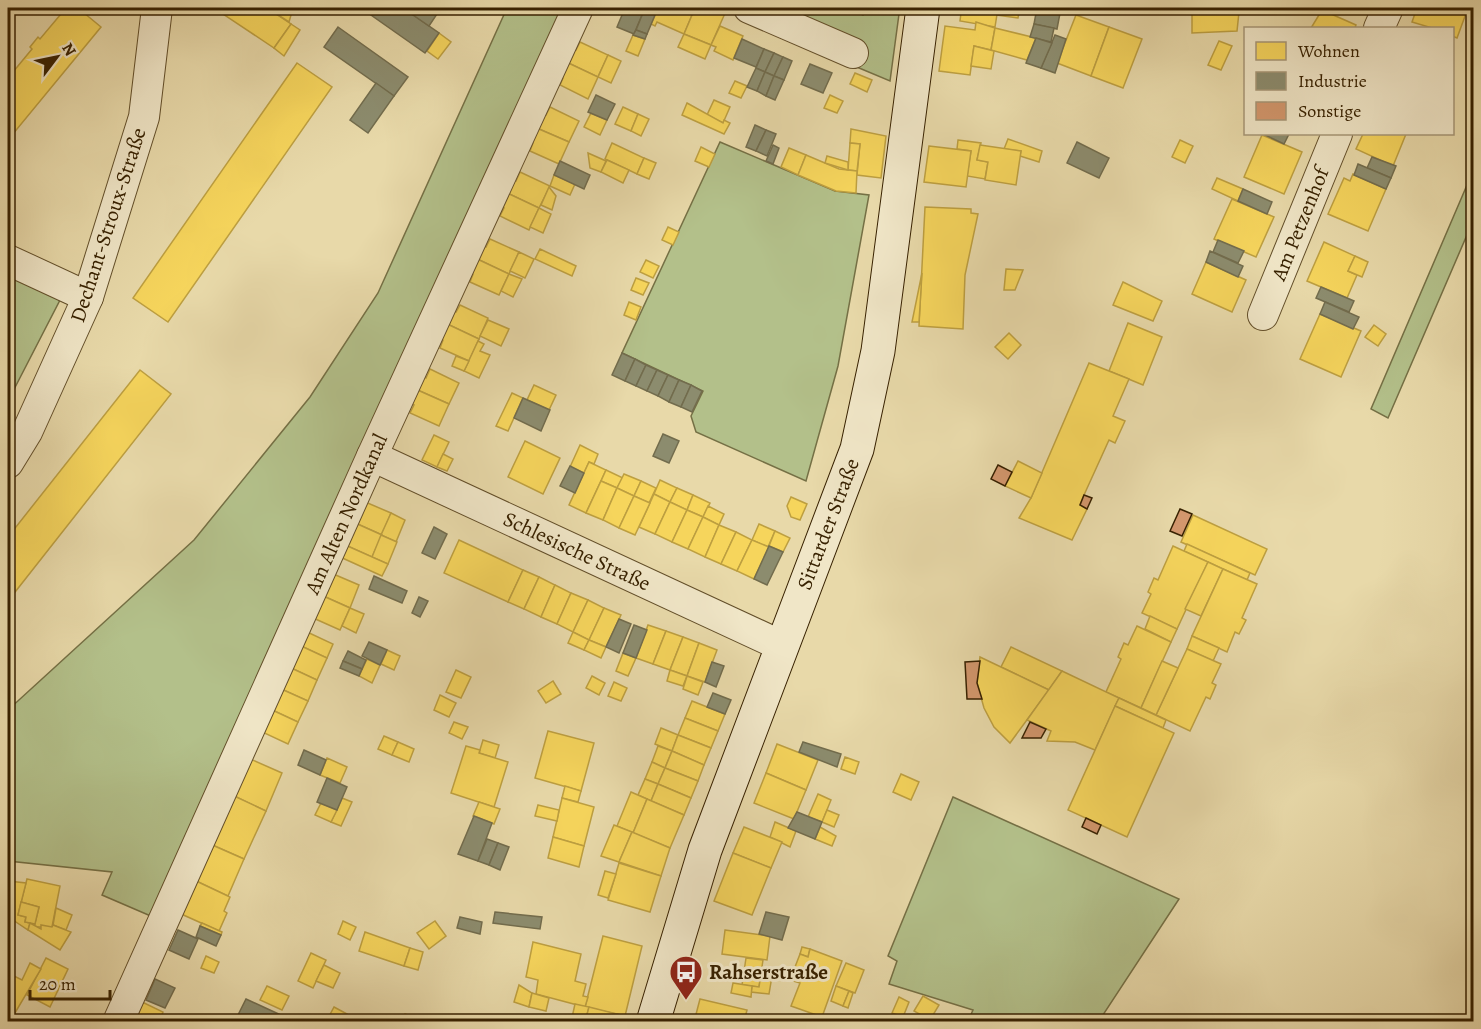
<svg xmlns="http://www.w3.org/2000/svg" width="1481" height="1029" viewBox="0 0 1481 1029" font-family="Alegreya,serif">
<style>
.green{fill:#b3c08a;stroke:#757045;stroke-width:1.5}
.homes{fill:#f6d55c;stroke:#bd9f40;stroke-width:1.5}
.industry{fill:#8c8c6e;stroke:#726c4d;stroke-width:1.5}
.building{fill:#d3976d;stroke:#372100;stroke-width:1.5}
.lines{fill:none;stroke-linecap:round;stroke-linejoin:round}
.street-casing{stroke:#634f2a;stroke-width:32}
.secondary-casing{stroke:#372100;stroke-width:35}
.street{stroke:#f0e6c7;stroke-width:30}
.secondary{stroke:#f0e6c7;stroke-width:33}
.labels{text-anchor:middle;stroke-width:6;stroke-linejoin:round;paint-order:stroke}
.street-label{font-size:21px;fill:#372100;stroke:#f0e6c7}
.poi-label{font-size:21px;font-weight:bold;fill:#372100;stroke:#f0e6c7;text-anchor:start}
</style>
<rect width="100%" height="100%" fill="#e8d9a9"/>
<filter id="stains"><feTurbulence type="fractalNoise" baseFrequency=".00333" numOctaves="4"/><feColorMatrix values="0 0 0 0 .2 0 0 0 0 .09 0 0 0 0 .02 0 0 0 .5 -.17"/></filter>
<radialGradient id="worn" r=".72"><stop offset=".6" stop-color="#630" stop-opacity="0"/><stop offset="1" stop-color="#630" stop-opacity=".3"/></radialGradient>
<g class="green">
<path d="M507 8H564L153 917 102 895 112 872 8 861V710L194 540 310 397 378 293Z"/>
<path d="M769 8H848L863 15 867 8H895L899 14 890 81 852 65Z"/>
<path d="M720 142 835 191 869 195 838 366 806 481 696 432 691 416 703 391 622 353Z"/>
<path d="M1473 171V221L1388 418 1371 409Z"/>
<path d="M8 269 60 300 8 401Z"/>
<path d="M953 797 1179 899 1099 1021H968L973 1010 889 984 897 961 888 956Z"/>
</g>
<g class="homes">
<path d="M66 8H78L101 27 8 140V78L32 49 30 47 38 37 40 39Z"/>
<path d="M214 8H267L291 24 274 48Z"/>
<path d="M274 8H293L289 22 272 11Z"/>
<path d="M658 8H695L684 34 657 22 655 26 651 24Z"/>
<path d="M695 8H719L726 11 711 45 684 34Z"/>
<path d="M947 8H998L995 27 960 21 961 13 947 11Z"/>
<path d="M998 8H1020L1018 18 997 15Z"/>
<path d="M1192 8H1237V12H1239L1237 31 1192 33Z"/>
<path d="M1417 8H1468L1457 38 1452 36V28H1432L1412 22Z"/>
<path d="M1322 10 1356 25 1355 28H1311Z"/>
<path d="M1076 15 1109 27 1091 76 1057 63Z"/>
<path d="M976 22 995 28 991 50 974 46 970 75 939 71 945 26 975 30Z"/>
<path d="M291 24 300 30 284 56 274 48Z"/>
<path d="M720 26 743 36 733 60 714 51 716 47 711 45Z"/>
<path d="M1109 27 1142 39 1123 88 1091 76Z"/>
<path d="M995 28 1036 38 1027 60 991 50Z"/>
<path d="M439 33 451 42 438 59 427 51Z"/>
<path d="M684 34 711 45 705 59 678 47Z"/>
<path d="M633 35 645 39 638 56 626 51Z"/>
<path d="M1219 41 1232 46 1221 70 1208 65Z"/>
<path d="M580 42 608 55 598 77 562 60 569 46 576 50Z"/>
<path d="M974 46 994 51 991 69 971 66Z"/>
<path d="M608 55 621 61 611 83 598 77Z"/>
<path d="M562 60 598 77 588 99 560 85 563 78 556 74Z"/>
<path d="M297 63 332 87 168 322 133 298Z"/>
<path d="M855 73 872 80 867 92 850 84Z"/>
<path d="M735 81 747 86 741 98 729 93Z"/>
<path d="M830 95 843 101 837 113 824 108Z"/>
<path d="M714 100 730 107 723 123 707 115Z"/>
<path d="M687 103 723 123 724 120 730 123 724 134 682 115Z"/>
<path d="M550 107 579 121 569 142 532 126 539 112 546 115Z"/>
<path d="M623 107 638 114 631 131 615 124Z"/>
<path d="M591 113 607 120 600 135 584 127Z"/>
<path d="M638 114 649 119 641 136 631 131Z"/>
<path d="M532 126 569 142 559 164 530 151 533 143 526 140Z"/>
<path d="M851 129 886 136 881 178 857 175 860 144 850 143Z"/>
<path d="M1363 134H1406L1393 166 1356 149Z"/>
<path d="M1262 135 1302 152 1284 194 1244 177Z"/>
<path d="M1008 139 1042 151 1039 162 1020 156 1021 151 1004 149Z"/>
<path d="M958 140 981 143 977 160 988 162 985 179 967 176 971 151 957 149Z"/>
<path d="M1180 140 1193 146 1185 163 1172 157Z"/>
<path d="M612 143 644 158 637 174 605 159Z"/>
<path d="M850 143 860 144 857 171 848 170Z"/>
<path d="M980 145 1021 151 1016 185 985 180 988 162 977 160Z"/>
<path d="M929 146 971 151 966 187 924 182Z"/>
<path d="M701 147 715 154 709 167 695 161Z"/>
<path d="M789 148 806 155 798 175 781 167Z"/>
<path d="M588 153 606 161 601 172 590 168Z"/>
<path d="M806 155 839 169 857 171 856 193 836 191 798 175Z"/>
<path d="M827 156 848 162V170L825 163Z"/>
<path d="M644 158 656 163 649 179 637 174Z"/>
<path d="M607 160 629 170 623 183 601 172Z"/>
<path d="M520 172 550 186 539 208 503 191 509 177 516 181Z"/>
<path d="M1353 174 1386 189 1368 231 1328 214 1344 178 1350 181Z"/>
<path d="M554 175 575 184 570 195 550 186Z"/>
<path d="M1217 178 1243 189 1238 201 1212 189Z"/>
<path d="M549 187 556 196 552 210 541 205Z"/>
<path d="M503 191 539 208 529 230 500 216 504 208 496 205Z"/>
<path d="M1232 199 1274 217 1256 257 1214 239Z"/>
<path d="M925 207 971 209V213L978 214 965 275 963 329 919 326Z"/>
<path d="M539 208 551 214 543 233 530 227Z"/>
<path d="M668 227 679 232 673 245 662 240Z"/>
<path d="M490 239 519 252 509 274 473 257 479 244 486 247Z"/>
<path d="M1324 242 1355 256 1348 271 1357 275 1347 298 1307 281Z"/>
<path d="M540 249 576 266 572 276 535 259Z"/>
<path d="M519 252 534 259 525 278 510 271Z"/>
<path d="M1355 256 1368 262 1362 277 1348 271Z"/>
<path d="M473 257 509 274 499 295 470 282 473 274 467 271Z"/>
<path d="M646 260 659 266 653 278 640 272Z"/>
<path d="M1206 262 1246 280 1232 312 1192 294Z"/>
<path d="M1006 269 1023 270 1015 290H1004Z"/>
<path d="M922 273 919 322H912Z"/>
<path d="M509 274 522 279 513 297 501 291Z"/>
<path d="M636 278 649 283 643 295 631 290Z"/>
<path d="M1123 282 1162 301 1153 321 1113 305Z"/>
<path d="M629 302 641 307 636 320 624 315Z"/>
<path d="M460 305 488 318 479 339 443 322 449 309 456 312Z"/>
<path d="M1320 314 1361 331 1341 377 1300 359Z"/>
<path d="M488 320 509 329 501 346 480 336Z"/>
<path d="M443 322 479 339 469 361 440 348 443 340 437 337Z"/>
<path d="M1128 323 1162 337 1143 385 1109 371Z"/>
<path d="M1374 325 1386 334 1378 346 1365 337Z"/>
<path d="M1009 333 1021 345 1008 359 995 347Z"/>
<path d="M478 341 484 344 480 351 490 355 479 378 464 371Z"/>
<path d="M456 356 469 361 464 371 452 366Z"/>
<path d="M1089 363 1129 379 1113 416 1125 421 1115 443 1109 440 1084 495 1080 505 1087 509 1072 540 1019 518 1031 498Z"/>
<path d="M430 369 459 383 449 404 413 388 419 374 426 378Z"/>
<path d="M140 370 171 394 8 601V537Z"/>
<path d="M534 385 556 395 549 410 527 400Z"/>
<path d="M413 388 449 404 439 426 410 413 414 405 407 402Z"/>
<path d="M512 393 523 398 508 431 496 426Z"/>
<path d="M434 435 449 442 437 467 422 460Z"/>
<path d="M525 441 560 458 543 494 508 477Z"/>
<path d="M580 445 598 454 594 464 589 462 584 473 570 467Z"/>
<path d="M443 454 453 459 447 471 437 467Z"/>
<path d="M1018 461 1042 473 1031 498 1005 486Z"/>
<path d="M589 462 606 470 586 513 569 505Z"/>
<path d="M606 470 623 478 617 488 601 481Z"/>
<path d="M624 474 641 481 634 496 617 488Z"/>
<path d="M660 480 677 488 670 502 654 494Z"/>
<path d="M601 481 617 488 603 520 586 513Z"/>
<path d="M641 481 656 488 649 503 634 496Z"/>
<path d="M617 488 634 496 619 528 603 520Z"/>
<path d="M677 488 693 495 687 510 670 502Z"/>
<path d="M654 494 670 502 655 534 639 527Z"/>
<path d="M693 495 710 503 703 517 687 510Z"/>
<path d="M634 496 650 503 635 535 619 528Z"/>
<path d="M791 497 807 504 800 520 791 517 787 506Z"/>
<path d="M363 501 391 513 382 535 353 522Z"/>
<path d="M670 502 687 510 672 542 655 534Z"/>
<path d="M708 506 724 514 719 525 703 517Z"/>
<path d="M687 510 703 517 688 549 672 542Z"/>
<path d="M391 513 405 520 396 542 381 535Z"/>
<path d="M1193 515 1267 549 1255 575 1181 542Z"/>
<path d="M703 517 719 525 705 557 688 549Z"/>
<path d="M353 522 382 535 372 557 343 544Z"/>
<path d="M759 524 775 531 768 547 752 540Z"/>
<path d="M719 525 736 532 721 564 705 557Z"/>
<path d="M775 531 790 538 783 552 769 546Z"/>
<path d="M736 532 752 540 737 571 721 564Z"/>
<path d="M381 535 397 542 388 564 372 557Z"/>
<path d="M459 540 523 570 508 602 444 573Z"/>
<path d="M752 540 769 547 754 579 737 571Z"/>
<path d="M343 544 388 564 382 576 338 556Z"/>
<path d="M1187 544 1250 573 1247 580 1184 551Z"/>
<path d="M1173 546 1208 562 1177 629 1142 613 1151 594 1148 592 1154 578 1158 580Z"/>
<path d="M1208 562 1223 569 1201 616 1185 609Z"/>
<path d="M1223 569 1257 584 1242 618 1246 620 1239 634 1235 632 1227 652 1192 636Z"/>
<path d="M523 570 539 577 524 609 508 602Z"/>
<path d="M331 573 359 585 350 608 321 595Z"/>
<path d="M539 577 555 585 541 617 524 609Z"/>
<path d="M555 585 571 593 557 624 541 617Z"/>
<path d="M571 593 588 600 573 632 557 624Z"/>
<path d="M321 595 350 608 340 630 311 617Z"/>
<path d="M588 600 604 608 589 640 573 632Z"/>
<path d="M350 608 364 614 356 633 342 626Z"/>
<path d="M604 608 621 615 606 647 589 640Z"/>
<path d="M1150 616 1177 629 1171 642 1145 629Z"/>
<path d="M648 625 666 631 653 664 636 658Z"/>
<path d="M1137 626 1171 642 1141 708 1106 692 1121 659 1118 657 1124 643 1128 645Z"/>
<path d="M305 631 333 644 327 658 299 645Z"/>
<path d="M666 631 683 637 670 670 653 664Z"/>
<path d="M573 632 589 640 584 650 568 643Z"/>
<path d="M1192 636 1219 648 1213 661 1187 649Z"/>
<path d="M683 637 699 643 687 676 670 670Z"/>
<path d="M589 640 606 647 601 658 584 650Z"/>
<path d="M699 643 717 650 705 682 687 676Z"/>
<path d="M299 645 327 658 317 680 289 667Z"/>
<path d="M1011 647 1062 671 1049 690 1001 667Z"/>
<path d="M1187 649 1221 664 1212 683 1216 685 1210 699 1206 697 1190 731 1156 715Z"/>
<path d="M387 650 400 656 394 670 381 664Z"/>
<path d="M623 653 636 658 628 676 616 671Z"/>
<path d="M980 657 1049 690 1010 743 994 727 984 708 977 683Z"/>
<path d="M367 659 380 665 372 683 359 676Z"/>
<path d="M1162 661 1178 668 1156 715 1141 708Z"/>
<path d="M289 667 317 680 308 701 279 688Z"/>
<path d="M456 670 471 677 461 698 446 692Z"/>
<path d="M670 670 687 676 683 686 667 681Z"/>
<path d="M1062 671 1119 698 1095 750 1075 742 1047 741 1051 731 1027 720Z"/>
<path d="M592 676 605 683 599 695 586 688Z"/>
<path d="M687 676 703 682 698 695 683 689Z"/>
<path d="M553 681 561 694 546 703 538 691Z"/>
<path d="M614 682 627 688 621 701 608 696Z"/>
<path d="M279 688 308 701 298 722 270 709Z"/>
<path d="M440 695 456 703 449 717 434 710Z"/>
<path d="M1119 698 1166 720 1163 728 1115 706Z"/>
<path d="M692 701 725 714 718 731 685 718Z"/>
<path d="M1115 706 1174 733 1127 837 1068 810Z"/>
<path d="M270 709 298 722 288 744 260 731Z"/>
<path d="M685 718 718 731 711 748 678 735Z"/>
<path d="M454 722 468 727 462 739 449 733Z"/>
<path d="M661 728 678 735 672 751 655 744Z"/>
<path d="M548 731 594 743 581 791 535 778Z"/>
<path d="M678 735 711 748 704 765 672 751Z"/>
<path d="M384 736 398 742 392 755 378 749Z"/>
<path d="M483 740 499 745 495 758 479 753Z"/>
<path d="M398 742 414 749 409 762 392 755Z"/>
<path d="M777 744 818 760 806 790 766 773Z"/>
<path d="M466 746 480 750 479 753 508 762 494 807 451 793Z"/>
<path d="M658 746 672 751 665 768 652 762Z"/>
<path d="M672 751 704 765 698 781 665 768Z"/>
<path d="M845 757 859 762 855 774 841 769Z"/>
<path d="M248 758 282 773 266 811 232 795Z"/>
<path d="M327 758 347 767 340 783 320 775Z"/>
<path d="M652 762 665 768 658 784 645 779Z"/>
<path d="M665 768 698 781 691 798 658 784Z"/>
<path d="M766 773 806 790 794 819 754 803Z"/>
<path d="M901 774 919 782 911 800 893 792Z"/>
<path d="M645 779 658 784 651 801 638 795Z"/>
<path d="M658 784 691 798 684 815 651 801Z"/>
<path d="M565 786 581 791 578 802 562 798Z"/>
<path d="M631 792 647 799 633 833 617 826Z"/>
<path d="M818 794 831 800 822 822 808 817Z"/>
<path d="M232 795 266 811 244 859 210 844Z"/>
<path d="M342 798 352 802 341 826 331 822Z"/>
<path d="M562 798 594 807 584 846 553 837Z"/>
<path d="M647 799 684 815 670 848 633 833Z"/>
<path d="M479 802 500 809 494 824 473 816Z"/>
<path d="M321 803 337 810 331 822 315 815Z"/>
<path d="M538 805 559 810 557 821 535 816Z"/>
<path d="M827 810 839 815 834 827 822 822Z"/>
<path d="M775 822 796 831 790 847 770 837Z"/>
<path d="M614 825 632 832 619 862 601 856Z"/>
<path d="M744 827 782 842 771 868 733 853Z"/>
<path d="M820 827 836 836 832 846 815 839Z"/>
<path d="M632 832 670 848 661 876 619 862Z"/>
<path d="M553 837 584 846 579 867 548 858Z"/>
<path d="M210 844 244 859 228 896 194 880Z"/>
<path d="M733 853 771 868 752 915 714 901Z"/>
<path d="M619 863 661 876 650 912 608 900Z"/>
<path d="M605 871 616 874 608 898 598 895Z"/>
<path d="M27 879 60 886 52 927H34L39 907 21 902Z"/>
<path d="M194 880 230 897 224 911 227 913 219 931 179 913Z"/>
<path d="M8 881 26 883 18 915 26 917 25 922 30 923 28 930 10 918 13 903 8 902Z"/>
<path d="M8 902 13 903 10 918 8 917Z"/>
<path d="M21 902 39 907 35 924 25 922 26 917 18 915Z"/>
<path d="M56 908 72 915 66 930 53 925Z"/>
<path d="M343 921 356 927 350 940 338 934Z"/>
<path d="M435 921 446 936 429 949 417 933Z"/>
<path d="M30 923 41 929V925L52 927 53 925 71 932 60 950 28 930Z"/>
<path d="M202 923 222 932 221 935 200 926Z"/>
<path d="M725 930 770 936 767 960 722 954Z"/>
<path d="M365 932 410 948 404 966 359 951Z"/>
<path d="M603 936 642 946 625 1016 585 1007Z"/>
<path d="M533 942 581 954 575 981 586 984 583 996 588 997 585 1007 536 994 538 980 526 977Z"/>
<path d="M802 947 810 949 808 957 800 954Z"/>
<path d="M410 948 423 952 418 970 404 966Z"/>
<path d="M810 949 842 961 822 1017 791 1006 800 983 790 980 800 954 808 957Z"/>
<path d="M311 953 326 960 313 988 298 981Z"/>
<path d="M206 956 219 962 214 973 201 968Z"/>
<path d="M46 958 68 969 50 1007 27 995Z"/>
<path d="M746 958 763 960 759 987 742 985Z"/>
<path d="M30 963 41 969 12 1018 8 1016V973L22 980Z"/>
<path d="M846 963 864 970 855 993 836 986Z"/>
<path d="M324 965 340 973 333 988 316 981Z"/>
<path d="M762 968 773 970 769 994 751 992 752 986 759 987Z"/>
<path d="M733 983 752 986 751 997 731 993Z"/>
<path d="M519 985 532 993 529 1007 514 1002Z"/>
<path d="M267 986 289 996 282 1010 260 1000Z"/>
<path d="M836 986 849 991 843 1006 831 1001Z"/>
<path d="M849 991 853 993 848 1008 843 1006Z"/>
<path d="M532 993 549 998 546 1011 529 1007Z"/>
<path d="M923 996 939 1005 930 1020 914 1011Z"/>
<path d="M899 997 909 1002 903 1017 892 1013Z"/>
<path d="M700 999 747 1010 744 1022H694Z"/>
<path d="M138 1000 163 1012 159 1022H128Z"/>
<path d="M575 1004 589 1007 585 1022H571Z"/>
<path d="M334 1007 347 1014 344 1017 353 1022H326Z"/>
<path d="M589 1007 625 1016 624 1022H585Z"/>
<path d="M405 1014 416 1018 415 1022H402Z"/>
</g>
<g class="industry">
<path d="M361 8H403L439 33 425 53Z"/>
<path d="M403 8H441L429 26Z"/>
<path d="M625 8H645L634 34 617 27Z"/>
<path d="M645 8H658L647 34 636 30Z"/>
<path d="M1037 8H1061L1057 29 1034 24Z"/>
<path d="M1034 24 1054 28 1051 42 1030 37Z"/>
<path d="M338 27 408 77 394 96 324 47Z"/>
<path d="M636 30 647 34 645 39 633 35Z"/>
<path d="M1055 35 1066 39 1055 73 1041 68Z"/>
<path d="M1036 38 1052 43 1041 68 1026 63Z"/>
<path d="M742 39 764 49 756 67 734 58Z"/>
<path d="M764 49 774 53 765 72 756 68Z"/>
<path d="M774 53 783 57 774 76 765 72Z"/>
<path d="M783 57 792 61 784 80 774 76Z"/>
<path d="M810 64 832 73 823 93 801 84Z"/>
<path d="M756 68 765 72 757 91 747 87Z"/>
<path d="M765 72 774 76 766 96 757 91Z"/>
<path d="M774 76 784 80 775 100 766 96Z"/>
<path d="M376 83 394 96 368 133 350 120Z"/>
<path d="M596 95 615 104 607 120 588 112Z"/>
<path d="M755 125 766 130 756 151 746 147Z"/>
<path d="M766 130 776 134 767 156 756 151Z"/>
<path d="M1263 134H1289L1284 144Z"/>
<path d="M1077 142 1109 158 1099 178 1067 163Z"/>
<path d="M773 145 779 148 773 164 766 161Z"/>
<path d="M1372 157 1396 166 1391 178 1367 168Z"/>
<path d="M560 161 590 175 584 189 554 175Z"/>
<path d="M1358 164 1391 178 1386 189 1354 175Z"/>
<path d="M1243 189 1272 202 1267 214 1238 201Z"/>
<path d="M1218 240 1244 251 1238 263 1213 252Z"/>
<path d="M1210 251 1243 266 1238 277 1206 262Z"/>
<path d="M1321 287 1354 301 1349 312 1316 298Z"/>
<path d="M1325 302 1359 317 1353 329 1320 314Z"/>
<path d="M622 353 635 359 625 381 612 375Z"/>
<path d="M635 359 646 365 636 386 625 381Z"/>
<path d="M646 365 657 370 647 391 636 386Z"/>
<path d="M657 370 668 375 658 396 647 391Z"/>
<path d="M668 375 679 380 669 402 658 396Z"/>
<path d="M679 380 691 385 681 407 669 402Z"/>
<path d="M691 385 702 391 692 412 681 407Z"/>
<path d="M523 398 550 410 541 431 514 418Z"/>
<path d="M663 434 679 441 669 463 653 456Z"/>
<path d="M570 466 584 473 575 493 560 486Z"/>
<path d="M434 527 447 534 435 559 422 553Z"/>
<path d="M769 546 783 552 767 585 754 579Z"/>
<path d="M374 576 407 591 402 603 369 589Z"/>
<path d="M419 597 428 601 420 617 412 613Z"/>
<path d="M619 619 631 624 619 653 606 647Z"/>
<path d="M634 625 647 630 636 658 623 653Z"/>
<path d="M369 642 387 650 380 665 362 656Z"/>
<path d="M348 651 366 660 362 669 343 661Z"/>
<path d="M343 661 362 669 359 676 340 668Z"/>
<path d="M712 662 724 666 716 687 705 682Z"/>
<path d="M713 693 731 700 725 714 707 707Z"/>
<path d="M803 742 841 754 837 767 799 752Z"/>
<path d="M304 750 326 760 320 775 298 765Z"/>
<path d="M327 778 347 787 337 810 317 802Z"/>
<path d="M797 812 822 822 815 839 788 828Z"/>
<path d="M474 816 492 823 478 861 458 854Z"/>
<path d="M487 839 498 843 489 865 478 861Z"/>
<path d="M498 843 509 847 500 870 489 865Z"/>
<path d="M495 912 542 917 540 929 493 923Z"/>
<path d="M766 912 789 917 782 940 759 934Z"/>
<path d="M460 917 482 922 480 934 457 928Z"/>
<path d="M200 926 221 935 216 946 196 937Z"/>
<path d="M178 930 198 939 189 959 169 950Z"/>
<path d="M155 979 175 988 165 1008 146 1000Z"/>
<path d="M246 999 285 1017 283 1022H242L236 1019Z"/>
</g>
<g class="building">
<path d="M998 465 1012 472 1005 486 991 479Z"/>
<path d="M1084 495 1092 498 1087 509 1080 505Z"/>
<path d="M1180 509 1192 514 1182 536 1170 531Z"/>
<path d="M980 661 977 683 982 699H967L965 662Z"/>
<path d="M1030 722 1046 729 1041 738H1022Z"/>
<path d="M1086 818 1101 825 1097 834 1082 827Z"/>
</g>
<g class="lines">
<g class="street-casing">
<g id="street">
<path d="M749 8 853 53"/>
<path d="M1379 28 1388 8"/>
<path d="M8 260 88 297"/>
<path d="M1263 315 1337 134"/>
<path d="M372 456 782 646"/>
<path d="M8 463 27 432 88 297 144 117 157 8"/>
<path d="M118 1022 372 456 578 8"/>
</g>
</g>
<g class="secondary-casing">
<path id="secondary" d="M653 1022 705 850 857 449 878 351 923 8"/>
</g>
<use href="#street" class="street"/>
<use href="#secondary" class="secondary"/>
</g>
<defs>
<g id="bus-pin" transform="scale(1.725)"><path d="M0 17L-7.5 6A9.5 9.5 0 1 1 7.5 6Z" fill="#8f2418" stroke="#f0e6c7"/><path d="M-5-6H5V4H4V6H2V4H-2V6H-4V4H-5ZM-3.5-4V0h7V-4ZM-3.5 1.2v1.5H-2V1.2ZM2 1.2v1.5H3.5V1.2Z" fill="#fff"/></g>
</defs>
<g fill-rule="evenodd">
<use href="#bus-pin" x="686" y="972"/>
</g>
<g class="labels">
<g class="street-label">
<text transform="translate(1300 224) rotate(-68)" y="7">Am Petzenhof</text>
<text transform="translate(108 225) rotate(-72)" y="7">Dechant-Stroux-Straße</text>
<text transform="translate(346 514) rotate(-66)" y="7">Am Alten Nordkanal</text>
<text transform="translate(828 524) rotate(-69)" y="7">Sittarder Straße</text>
<text transform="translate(577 551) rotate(25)" y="7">Schlesische Straße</text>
</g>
<g class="poi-label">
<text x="709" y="979">Rahserstraße</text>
</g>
</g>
<rect width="1481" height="1029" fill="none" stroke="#e8d9a9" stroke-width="30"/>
<rect x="9" y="9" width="1463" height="1011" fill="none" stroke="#372100" stroke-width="3"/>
<rect x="15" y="15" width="1451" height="999" fill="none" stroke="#372100" stroke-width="1.5"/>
<rect x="1244" y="27" width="210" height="108" fill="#f0e6c7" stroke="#a69777" stroke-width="1.5"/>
<rect x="1256" y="42" width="30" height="18" fill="#f6d55c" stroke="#a69777" stroke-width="1.5"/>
<text x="1298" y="57" font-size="18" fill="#372100">Wohnen</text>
<rect x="1256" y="72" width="30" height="18" fill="#8c8c6e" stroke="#a69777" stroke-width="1.5"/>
<text x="1298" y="87" font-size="18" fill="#372100">Industrie</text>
<rect x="1256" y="102" width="30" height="18" fill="#d3976d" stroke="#a69777" stroke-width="1.5"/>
<text x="1298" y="117" font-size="18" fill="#372100">Sonstige</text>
<g transform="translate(57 57) rotate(58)" stroke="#f0e6c7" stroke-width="4.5" paint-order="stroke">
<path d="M0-4.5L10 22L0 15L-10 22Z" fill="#372100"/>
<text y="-9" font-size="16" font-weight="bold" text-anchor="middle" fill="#372100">N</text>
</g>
<path d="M30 990v9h80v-9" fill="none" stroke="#372100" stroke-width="3"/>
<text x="39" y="990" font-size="18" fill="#372100" stroke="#f0e6c7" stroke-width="4.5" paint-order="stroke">20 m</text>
<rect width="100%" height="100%" filter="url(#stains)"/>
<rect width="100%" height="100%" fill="url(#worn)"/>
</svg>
